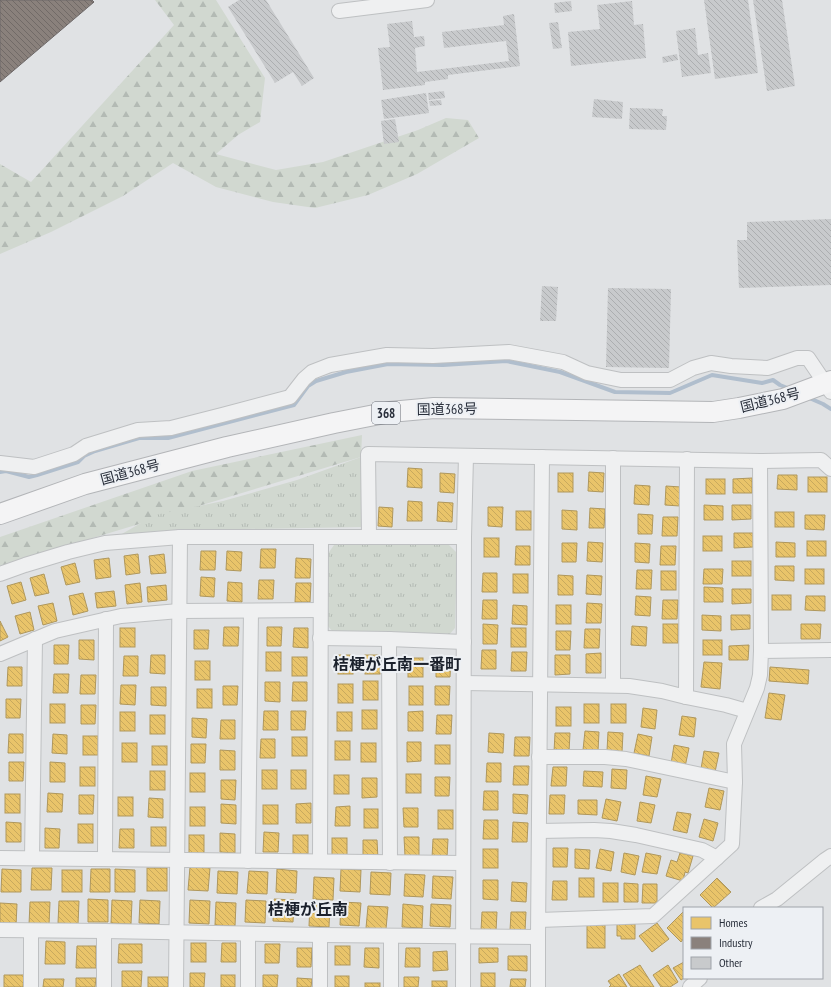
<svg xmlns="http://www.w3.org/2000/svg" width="831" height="987" viewBox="0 0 831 987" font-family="'PT Sans Narrow','Noto Sans JP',sans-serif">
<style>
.forest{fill:url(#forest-firs)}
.park{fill:url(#park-tufts)}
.homes{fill:url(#homes-back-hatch);stroke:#af975c}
.industry{fill:url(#industry-back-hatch);stroke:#6d6868}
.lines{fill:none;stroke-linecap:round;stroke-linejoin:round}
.stream{stroke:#b0becd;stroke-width:4}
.building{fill:url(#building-back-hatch)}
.minor-casing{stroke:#bec0c2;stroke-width:16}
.highway-casing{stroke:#b3b5b8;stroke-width:22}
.minor{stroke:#eff0f1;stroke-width:14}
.highway{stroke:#f4f4f5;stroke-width:20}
.labels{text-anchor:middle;stroke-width:4;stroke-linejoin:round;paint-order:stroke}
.shield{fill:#edf0f4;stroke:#646972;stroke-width:1}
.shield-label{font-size:13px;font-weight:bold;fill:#292f3b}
.street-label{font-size:14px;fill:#292f3b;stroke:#edf0f4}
.quarter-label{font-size:16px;font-weight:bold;fill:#1b212c;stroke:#edf0f4}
</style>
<defs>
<pattern id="forest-firs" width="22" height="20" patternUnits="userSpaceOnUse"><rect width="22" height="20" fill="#d1d8d0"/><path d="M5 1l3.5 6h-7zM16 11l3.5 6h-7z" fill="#b3bab4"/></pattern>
<pattern id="park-tufts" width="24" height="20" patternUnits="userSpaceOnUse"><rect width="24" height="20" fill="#d1d8d0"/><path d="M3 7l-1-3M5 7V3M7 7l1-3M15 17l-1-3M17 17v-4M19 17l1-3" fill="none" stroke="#b3bab4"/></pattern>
<pattern id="homes-back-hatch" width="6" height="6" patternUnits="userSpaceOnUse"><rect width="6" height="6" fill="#e9c46a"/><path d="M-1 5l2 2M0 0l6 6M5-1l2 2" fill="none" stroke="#c8a95d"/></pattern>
<pattern id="industry-back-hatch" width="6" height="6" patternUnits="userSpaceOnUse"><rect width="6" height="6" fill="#8a817c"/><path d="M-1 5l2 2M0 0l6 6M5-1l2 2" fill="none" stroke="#716a67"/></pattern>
<pattern id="building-back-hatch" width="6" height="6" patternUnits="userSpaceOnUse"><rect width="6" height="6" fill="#c8cacc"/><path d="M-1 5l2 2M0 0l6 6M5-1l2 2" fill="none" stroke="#acaeb0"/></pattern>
</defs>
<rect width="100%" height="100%" fill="#e0e2e4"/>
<g class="forest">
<path d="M155 0H216L265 78 260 122 238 135 216 154 276 170 323 162 418 130 446 118 468 120 479 138 417 174 368 195 315 208 273 202 216 187 173 163 123 196 51 232 0 254V164L31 182 174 25Z"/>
<path d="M362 435 361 457 0 566V537L192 471Z"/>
</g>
<g class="park">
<path d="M361 457V527L191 530 120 535 155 515 223 501 297 480Z"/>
<path d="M334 545H449L457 553 455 628 449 635 334 633 326 624 327 555Z"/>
</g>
<g class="homes">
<path d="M408 468 422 469V488L407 487Z"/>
<path d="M589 472 604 473 603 492 588 491Z"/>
<path d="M440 473 455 474 454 493 440 492Z"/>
<rect x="558" y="473" width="15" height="19"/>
<path d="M778 475H797V490L777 489Z"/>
<rect x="808" y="477" width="19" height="15"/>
<path d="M752 478V493H733V479Z"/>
<rect x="706" y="479" width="19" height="15"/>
<path d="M635 485 650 486 649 505 634 504Z"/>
<path d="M666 486 681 487 680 506 665 505Z"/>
<path d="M408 501 422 502V521H407Z"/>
<path d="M438 502 453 503 452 522 437 521Z"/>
<path d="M704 505 723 506V520H704Z"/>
<path d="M732 505H751V519L732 520Z"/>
<path d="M379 507 393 508 392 527 378 526Z"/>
<path d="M488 507H503L502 527 488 526Z"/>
<path d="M590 508 605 509 604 528H589Z"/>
<path d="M562 510 577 511V530L562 529Z"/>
<rect x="516" y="511" width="15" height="19"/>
<rect x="775" y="512" width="19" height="15"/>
<path d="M638 514 653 515 652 534H638Z"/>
<path d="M805 515H825L824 530 805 529Z"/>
<path d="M663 517H678L677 536H662Z"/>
<path d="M734 533H753V547L734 548Z"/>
<rect x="703" y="536" width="19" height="15"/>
<rect x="484" y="538" width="15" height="19"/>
<rect x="807" y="541" width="19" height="15"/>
<path d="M588 542 603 543 602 562 587 561Z"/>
<path d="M776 542 795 543V557H776Z"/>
<path d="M562 543H577L576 562H562Z"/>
<path d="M635 543 650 544 649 563 635 562Z"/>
<path d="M516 546H530V565H515Z"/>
<path d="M661 546H676L675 565H660Z"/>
<path d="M261 549H276L275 568H260Z"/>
<path d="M201 551H216L215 570H200Z"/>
<path d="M227 551 242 552 241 571 226 570Z"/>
<path d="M138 554 140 573 126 575 124 556Z"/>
<path d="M164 554 166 573 151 574 149 556Z"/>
<path d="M109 558 111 577 96 579 94 560Z"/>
<path d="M296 558 311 559 310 578H295Z"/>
<rect x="732" y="561" width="19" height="15"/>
<path d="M75 563 80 582 66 585 61 567Z"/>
<path d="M775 566H794V581L775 580Z"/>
<path d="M704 569H723L722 584H703Z"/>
<rect x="805" y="569" width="19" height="15"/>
<path d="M637 570H652L651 589H636Z"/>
<rect x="661" y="571" width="15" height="19"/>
<path d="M483 573H497V592H482Z"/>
<path d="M44 574 49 593 35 596 30 578Z"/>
<rect x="513" y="574" width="15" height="19"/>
<path d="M558 575 573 576V595H558Z"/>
<path d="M587 575 602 576 601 595 586 594Z"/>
<path d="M201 577 215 578 214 597 200 596Z"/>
<path d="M259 580H274L273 599H258Z"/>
<path d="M21 582 26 600 12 604 7 586Z"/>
<path d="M228 582 242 583V602L227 601Z"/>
<path d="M140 583 142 602 127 604 125 585Z"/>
<path d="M296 583H311L310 602H295Z"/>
<path d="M166 585 167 600 148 602 147 587Z"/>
<path d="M704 587 723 588V602H704Z"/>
<path d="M732 589H751V603L732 604Z"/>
<path d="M114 591 116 606 97 608 95 593Z"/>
<path d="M83 593 88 611 73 615 69 596Z"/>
<rect x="772" y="595" width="19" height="15"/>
<path d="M636 596 651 597 650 616 635 615Z"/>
<path d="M806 596H825V611L805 610Z"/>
<path d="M483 600H497V619H482Z"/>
<path d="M663 600H678L677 619H662Z"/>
<path d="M53 603 57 621 43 625 38 606Z"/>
<path d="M587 603 602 604 601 623H586Z"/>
<path d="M513 605 527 606V625L512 624Z"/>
<rect x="556" y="605" width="15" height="19"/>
<path d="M30 612 34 630 20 634 15 616Z"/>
<path d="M702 615 721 616V631L702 630Z"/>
<path d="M731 615H750V629L731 630Z"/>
<path d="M0 621 8 637 0 641Z"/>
<path d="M483 624 498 625 497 644H483Z"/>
<rect x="663" y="624" width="15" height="19"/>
<path d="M801 624H821L820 639H801Z"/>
<path d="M632 626 647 627 646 646 631 645Z"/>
<path d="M224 627H239L238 646H223Z"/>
<path d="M267 627H282L281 646H267Z"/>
<rect x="120" y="628" width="15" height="19"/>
<path d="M294 628H308V648L293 647Z"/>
<rect x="511" y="628" width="15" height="19"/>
<path d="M585 629H600L599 648H584Z"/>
<path d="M194 630H209L208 649H194Z"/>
<path d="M556 631H571L570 650H556Z"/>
<path d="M79 640H94V660L79 659Z"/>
<rect x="703" y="640" width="19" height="15"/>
<path d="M54 645H69L68 664H54Z"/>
<path d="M749 645 748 660H729V646Z"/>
<path d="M482 650H496V669H481Z"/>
<rect x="266" y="652" width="15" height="19"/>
<path d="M512 652H527L526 671H511Z"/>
<path d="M601 653V673H586V654Z"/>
<path d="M151 655H165V674L150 673Z"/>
<rect x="338" y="655" width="15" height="19"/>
<rect x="365" y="655" width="15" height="19"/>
<path d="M555 655H570V674L555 675Z"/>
<path d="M124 656H138V676H123Z"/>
<rect x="292" y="657" width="15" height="19"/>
<rect x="408" y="658" width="15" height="19"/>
<path d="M436 658H451L450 677H436Z"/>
<rect x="195" y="661" width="15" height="19"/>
<path d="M704 662 722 663 720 689 701 687Z"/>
<path d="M8 667H22V686H7Z"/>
<path d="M770 667 809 670 808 684 769 681Z"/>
<path d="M54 674H69L68 693H53Z"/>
<path d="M81 675H96L95 694H80Z"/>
<rect x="363" y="681" width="15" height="19"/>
<path d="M265 682H280V702L265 701Z"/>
<path d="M293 682H307V701H292Z"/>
<rect x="338" y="684" width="15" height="19"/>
<path d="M121 685H136L135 705 120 704Z"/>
<path d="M223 686H238L237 705H223Z"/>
<rect x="409" y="686" width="14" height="19"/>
<path d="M435 686H450L449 705H435Z"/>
<path d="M151 687H166V706L151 705Z"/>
<rect x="197" y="689" width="15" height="19"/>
<path d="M769 693 785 695 781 720 765 718Z"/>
<path d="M6 699H21L20 718H6Z"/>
<rect x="50" y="704" width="15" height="19"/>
<rect x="584" y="704" width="15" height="19"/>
<rect x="611" y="704" width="15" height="19"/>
<path d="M81 705H96L95 724H81Z"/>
<rect x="556" y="707" width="15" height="19"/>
<path d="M643 708 657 710 655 729 641 727Z"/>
<rect x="362" y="710" width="15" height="19"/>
<path d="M264 711H278V730H263Z"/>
<path d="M291 711H306L305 730H291Z"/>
<path d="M423 711V731H408V712Z"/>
<rect x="120" y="712" width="15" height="19"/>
<rect x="337" y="712" width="15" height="19"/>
<rect x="150" y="715" width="15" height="19"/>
<path d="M437 715H452L451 734H436Z"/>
<path d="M682 716 696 718 694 737 679 735Z"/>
<path d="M192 718 207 719 206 738 192 737Z"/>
<path d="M221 720H235V739H220Z"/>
<path d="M585 731 599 732 598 751 583 750Z"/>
<path d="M608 732 623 733 622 752 607 751Z"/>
<path d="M489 733 504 734 503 753 488 752Z"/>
<path d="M555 733H570L569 752H554Z"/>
<path d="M9 734H23V753H8Z"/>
<path d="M53 734 67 735V754L52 753Z"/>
<path d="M638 734 652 737 649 756 634 753Z"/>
<rect x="83" y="736" width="15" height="19"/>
<rect x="292" y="737" width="15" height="19"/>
<path d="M515 737H530L529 756H514Z"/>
<path d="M261 739H275V758H260Z"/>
<rect x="335" y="741" width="15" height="19"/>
<path d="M407 742H421V761L407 762Z"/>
<rect x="122" y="743" width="15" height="19"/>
<rect x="361" y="743" width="15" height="19"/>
<path d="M191 744H206L205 763H191Z"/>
<rect x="435" y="745" width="15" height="19"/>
<path d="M674 745 689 748 685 767 671 764Z"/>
<rect x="152" y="746" width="15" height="19"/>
<path d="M220 750 235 751V770H220Z"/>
<path d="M704 751 719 753 715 772 701 769Z"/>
<path d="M9 762H24L23 781H9Z"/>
<path d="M50 762 65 763V782H50Z"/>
<path d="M487 763H501V782H486Z"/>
<path d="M514 766H529L528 785H513Z"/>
<rect x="80" y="767" width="15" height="19"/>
<path d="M553 767H567L566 786H551Z"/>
<path d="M612 769 627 770 626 789 611 788Z"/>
<rect x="262" y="770" width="15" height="19"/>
<rect x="291" y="770" width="15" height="19"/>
<rect x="150" y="771" width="15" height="19"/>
<path d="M584 771 603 772 602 787 583 786Z"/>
<rect x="190" y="773" width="15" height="19"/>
<rect x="406" y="774" width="15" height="19"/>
<rect x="334" y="775" width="15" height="19"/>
<path d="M646 776 661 779 657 797 643 795Z"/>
<path d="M435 777H450L449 796H435Z"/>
<path d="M362 778H377V797L362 798Z"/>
<path d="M221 780H236L235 800 221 799Z"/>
<path d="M709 788 724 791 720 810 705 807Z"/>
<path d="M484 791H498V810H483Z"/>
<path d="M48 793 63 794 62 812H47Z"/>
<rect x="5" y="794" width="15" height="19"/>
<path d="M513 794 528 795 527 814 513 813Z"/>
<path d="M79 795H94L93 814H79Z"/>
<path d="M550 795H565L564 814H549Z"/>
<rect x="118" y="797" width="15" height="19"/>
<path d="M149 798 163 799V818L148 817Z"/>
<path d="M606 799 621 802 617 821 602 818Z"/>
<path d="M578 800H597V815L578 814Z"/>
<path d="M640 802 655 805 651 823 637 821Z"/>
<path d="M311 803V823H296V804Z"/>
<path d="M221 804 236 805V824L221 823Z"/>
<rect x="263" y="805" width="15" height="19"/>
<path d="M350 806V826H335L336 807Z"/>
<rect x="190" y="807" width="15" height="19"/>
<path d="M403 808H418V827H404Z"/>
<rect x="364" y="809" width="14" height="19"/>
<rect x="438" y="810" width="15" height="19"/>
<path d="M677 812 691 814 687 833 673 830Z"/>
<path d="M704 819 718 823 713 841 699 837Z"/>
<path d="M484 820H498V839H483Z"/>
<path d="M6 822 21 823V842H6Z"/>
<path d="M513 822 528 823 527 842H512Z"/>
<rect x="78" y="824" width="15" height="19"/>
<rect x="151" y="827" width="15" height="19"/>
<path d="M45 828 60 829 59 848H45Z"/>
<path d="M120 829H134V848H119Z"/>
<path d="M264 832 279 833 278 852H263Z"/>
<path d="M220 833 235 834V853L220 852Z"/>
<rect x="189" y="835" width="15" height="19"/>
<rect x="293" y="835" width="15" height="19"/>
<path d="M404 837H419V856H405Z"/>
<rect x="332" y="838" width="15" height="19"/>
<path d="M433 839H448L447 858H432Z"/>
<path d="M363 840H377L378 859H363Z"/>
<path d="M553 848H568L567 867H553Z"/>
<rect x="483" y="849" width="15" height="19"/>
<path d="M575 849 590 850 589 869 575 868Z"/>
<path d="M600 849 614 852 611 871 596 868Z"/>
<path d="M624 853 639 856 635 875 621 872Z"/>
<path d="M646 853 661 856 657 874 642 872Z"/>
<path d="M680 853 693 856 688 873 685 872 683 881 666 876 671 860 677 862Z"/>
<path d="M190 867 210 868 208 891 188 890Z"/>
<path d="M32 868H52L51 890H31Z"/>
<rect x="147" y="868" width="20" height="23"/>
<path d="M2 869 21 870V892H1Z"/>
<path d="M91 869H110V892H90Z"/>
<path d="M115 869 135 870V892H115Z"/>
<path d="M277 869 297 871 296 893 276 892Z"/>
<path d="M341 869 361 870 360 892 340 891Z"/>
<rect x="62" y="870" width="20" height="22"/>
<path d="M218 871 238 872 237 894 217 893Z"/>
<path d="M249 871 268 872 267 894 247 893Z"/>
<path d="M371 872 391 873 390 895 370 894Z"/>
<path d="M405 874 425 875 423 897 404 896Z"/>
<path d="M433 876 453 877 451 899 432 898Z"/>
<path d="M314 877 334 878 333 900 313 899Z"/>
<rect x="579" y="878" width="15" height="19"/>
<path d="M717 878 731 892 713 908 700 895Z"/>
<path d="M483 880H498V900L483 899Z"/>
<path d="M553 881H567V900H552Z"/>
<path d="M512 882 527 883 526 902 511 901Z"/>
<rect x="603" y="883" width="15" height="19"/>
<path d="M624 883 638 884V902H624Z"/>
<path d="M643 884H657V903H642Z"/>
<path d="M88 899 108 900V922H88Z"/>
<path d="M274 899 294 900 293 922 273 921Z"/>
<path d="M112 900 132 901 131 924 111 923Z"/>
<path d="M140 900 160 901 159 924 139 923Z"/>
<path d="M190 900 210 901 209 924 189 923Z"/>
<path d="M246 900 266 901 265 923 245 922Z"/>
<path d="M59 901H79L78 924 58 923Z"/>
<path d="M30 902H50L49 925H29Z"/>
<path d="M216 902 236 903 235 926 215 925Z"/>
<path d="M341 902 361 903 359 926 340 925Z"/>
<path d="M0 903 17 904 16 926H0Z"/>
<path d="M310 904 330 905 329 927 309 926Z"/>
<path d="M403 904 423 906 422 928 402 927Z"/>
<path d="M431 904 451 905 450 927 430 926Z"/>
<path d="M368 906 388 907 386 929 366 928Z"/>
<path d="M684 911V938L681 942 667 928Z"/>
<path d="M482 912H497L496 931H481Z"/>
<path d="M511 912H526L525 931H510Z"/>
<path d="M657 923 669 939 652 952 639 936Z"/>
<path d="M617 924H635V939H621V936H617Z"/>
<rect x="587" y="925" width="18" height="23"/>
<path d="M46 941 65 942V964H45Z"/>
<rect x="191" y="943" width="15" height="19"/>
<path d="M222 943H236V962H221Z"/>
<path d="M119 944H142V963H118Z"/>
<path d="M265 944H280L279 963H265Z"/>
<path d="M77 946H96V968H76Z"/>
<rect x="335" y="946" width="15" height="19"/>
<path d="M297 948H312L311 967H297Z"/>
<path d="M365 948H379V968L364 967Z"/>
<path d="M406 948H420V967H405Z"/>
<path d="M479 948H498V962L479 963Z"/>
<path d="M447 951 448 970 433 971V952Z"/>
<path d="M508 956H527V971L508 970Z"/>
<path d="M684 962V978L681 980 673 968Z"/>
<path d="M640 965 654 987H631L623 975Z"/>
<path d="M668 965 678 982 670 987H661L653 975Z"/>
<path d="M122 971H142L141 987H122Z"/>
<path d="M190 973H205L204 987H190Z"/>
<rect x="481" y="973" width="14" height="14"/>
<path d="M619 974 627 987H609L611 985 608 981Z"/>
<path d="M4 975H24L23 987H4Z"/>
<rect x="221" y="975" width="14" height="12"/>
<path d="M263 975H278L277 987H263Z"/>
<rect x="335" y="976" width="14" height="11"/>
<rect x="148" y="977" width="20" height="10"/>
<path d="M404 977H419L418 987H404Z"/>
<path d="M76 978H96L95 987H76Z"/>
<path d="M297 978 312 979 311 987H297Z"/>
<path d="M44 979H64L63 987H43Z"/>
<path d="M511 979H526L525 987H510Z"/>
<rect x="432" y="981" width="15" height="6"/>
<rect x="365" y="983" width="15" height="4"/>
</g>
<path class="industry" d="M0 0H92L94 2 0 82Z"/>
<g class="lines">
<g class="stream">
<path d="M807 397 823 404 831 409"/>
<path d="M0 472 6 471 29 477 37 475 78 462 84 456 95 451 139 438H168L294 405 308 386 316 381 346 372 388 364 443 365 506 361 560 372 615 392 670 393 712 375 762 383 773 380 780 385 790 389"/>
</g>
</g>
<g class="building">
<path d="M239 0H266L314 78 302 86 293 72 275 83 228 7Z"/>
<path d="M704 0H748L758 73 715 79Z"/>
<path d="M753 0H782L795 86 767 91Z"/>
<path d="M571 1 572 11 555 13 554 3Z"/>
<path d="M632 1 634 25 643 24 646 58 571 66 568 32 600 29 597 5Z"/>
<path d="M514 14 520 66 448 75V79L425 82V85L383 90 378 48 390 47 387 24 412 21 414 37 424 36 425 46 415 48 417 72 509 61 506 41 444 48 442 32 504 25 503 16Z"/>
<path d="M558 22 562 48 553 49 549 23Z"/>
<path d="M695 28 698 55 708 53 711 73 682 77 676 31Z"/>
<path d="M677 54 678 60 663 63 662 57Z"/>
<path d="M444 91 445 98 429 100 428 93Z"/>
<path d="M426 93 429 113 384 119 381 100Z"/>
<path d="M594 99 623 102 622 119 592 117Z"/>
<path d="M441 100 442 105 430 106 429 101Z"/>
<path d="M630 108 663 109 662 116H667L666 130 629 129Z"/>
<path d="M395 119 399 142 384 144 381 121Z"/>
<path d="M831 219V285L739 288 737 240H747V222Z"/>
<path d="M542 286 558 287 556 321H540Z"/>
<path d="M608 288 671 289 669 368 606 367Z"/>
</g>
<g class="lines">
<g class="minor-casing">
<g id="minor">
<path d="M339 11 427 0"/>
<path d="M760 461 761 651"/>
<path d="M0 463 34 467 74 454 86 446 138 430 171 428 222 415 290 397 304 379 312 372 330 365 387 355 433 356 509 352 563 362 587 373 621 380H670L693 368 711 363 731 366 768 368 797 358H808L831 392"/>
<path d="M369 536 368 454 760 461 821 460 831 469"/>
<path d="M0 574 25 565 68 552 105 543 180 537H464"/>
<path d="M320 638 389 639 464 642"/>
<path d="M389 639 390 863"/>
<path d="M0 654 55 631 121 616 179 611 320 610"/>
<path d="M464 683 629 686 662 691 686 697 726 705 747 711"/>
<path d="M613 685V458"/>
<path d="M686 697 687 459"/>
<path d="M539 757H605L626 759 735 782"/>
<path d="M539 831 594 830 611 831 636 835 702 850 717 858"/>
<path d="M0 858 463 863"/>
<path d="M32 858 35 639"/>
<path d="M105 859 106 619"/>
<path d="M248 861 251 611"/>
<path d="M320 861 321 537"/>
<path d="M761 908 777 899 825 860 831 856"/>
<path d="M539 920 653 916 732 844 735 782 734 744 757 688 760 675 761 651 831 650"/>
<path d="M0 930 104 931 320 935 538 937 542 457"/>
<path d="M391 936V987"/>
<path d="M538 937V987"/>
<path d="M31 987V931"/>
<path d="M104 987V931"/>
<path d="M176 987 180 537"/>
<path d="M248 987V934"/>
<path d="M320 987V935"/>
<path d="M463 987 464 537 466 456"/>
<path d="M690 987 700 978"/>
</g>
</g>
<g class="highway-casing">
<path id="highway" d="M0 514 85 484 227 447 334 423 390 412 434 408 713 412 739 408 783 399 831 381"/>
</g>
<use href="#minor" class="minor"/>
<use href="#highway" class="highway"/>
</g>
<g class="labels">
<rect class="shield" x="372" y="402" width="28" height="22" rx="3"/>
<g class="shield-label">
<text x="386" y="418">368</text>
</g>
<g class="street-label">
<text transform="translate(770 400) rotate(-14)" y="5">国道368号</text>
<text transform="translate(447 409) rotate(-1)" y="5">国道368号</text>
<text transform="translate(130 472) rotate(-15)" y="5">国道368号</text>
</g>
<g class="quarter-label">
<text x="397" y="670">桔梗が丘南一番町</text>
<text x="308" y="915">桔梗が丘南</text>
</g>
</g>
<rect x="683" y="907" width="140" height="72" fill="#edf0f4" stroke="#9fa3aa"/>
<rect x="691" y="917" width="20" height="12" fill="#e9c46a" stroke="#9fa3aa"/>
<text x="719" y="927" font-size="12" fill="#292f3b">Homes</text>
<rect x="691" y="937" width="20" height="12" fill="#8a817c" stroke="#9fa3aa"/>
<text x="719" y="947" font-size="12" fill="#292f3b">Industry</text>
<rect x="691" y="957" width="20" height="12" fill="#c8cacc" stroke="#9fa3aa"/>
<text x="719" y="967" font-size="12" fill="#292f3b">Other</text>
</svg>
